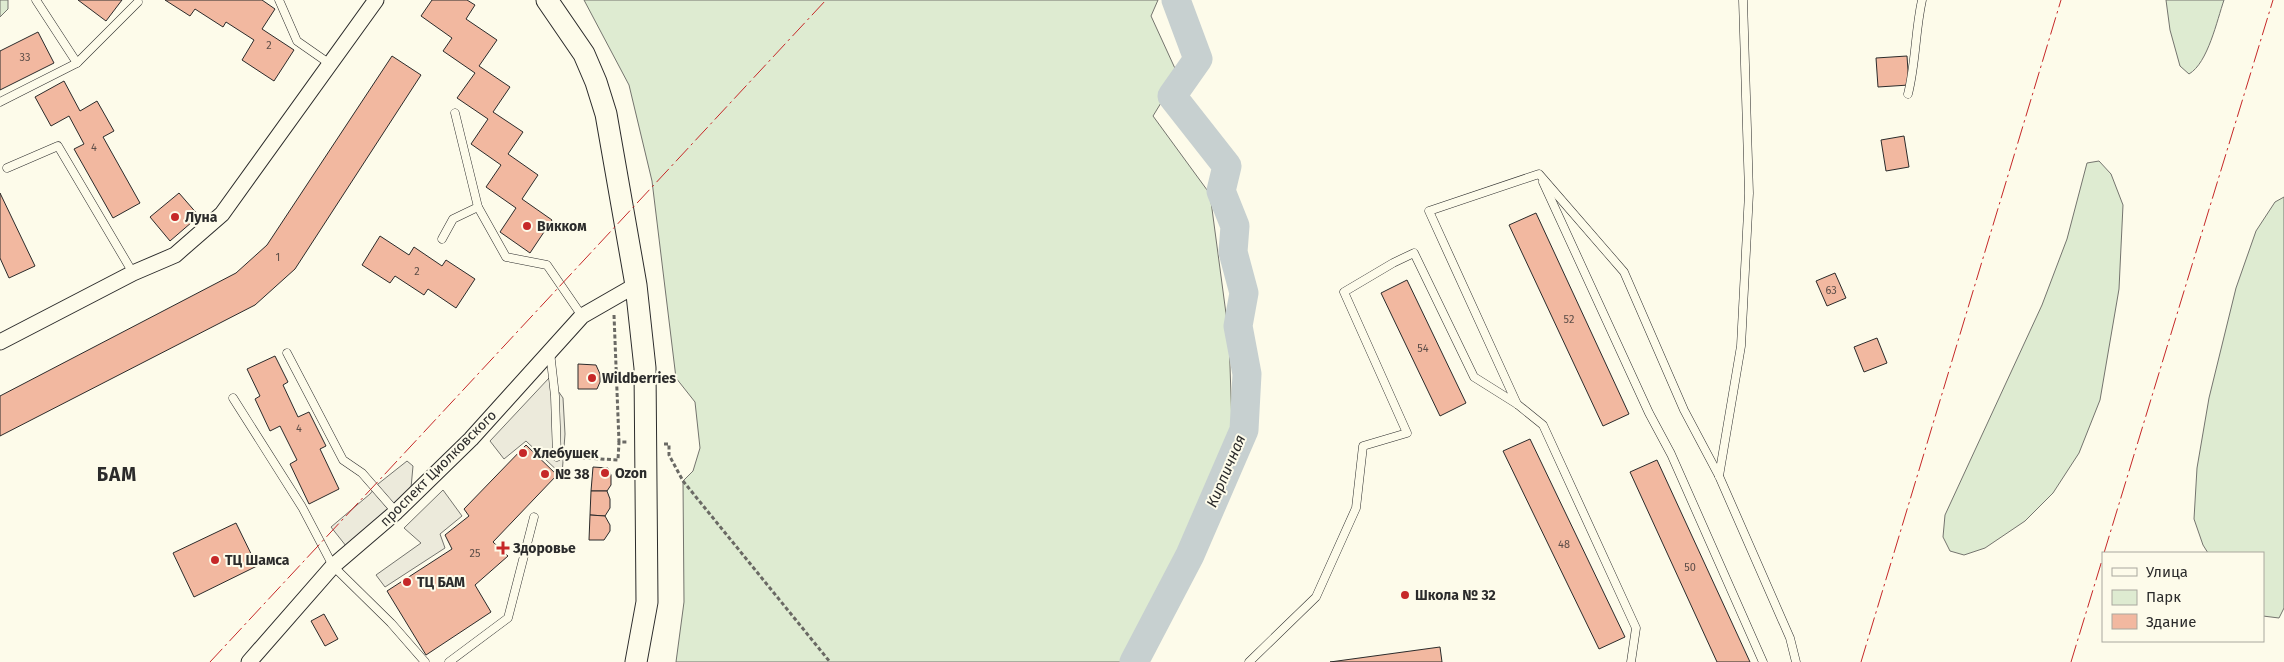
<svg xmlns="http://www.w3.org/2000/svg" width="2284" height="662" viewBox="0 0 2284 662" font-family="'Fira Sans',sans-serif">
<style>
.green{fill:#deebd1;stroke:#74746e}
.parking{fill:#eceadb;stroke:#74746e}
.lines{fill:none;stroke-linecap:round;stroke-linejoin:round}
.river{stroke:#c7d0d0;stroke-width:29}
.building{fill:#f2b8a0;stroke:#2b2b2b}
.lane-casing{stroke:#2b2b2b;stroke-width:9}
.street-casing{stroke:#2b2b2b;stroke-width:17}
.secondary-casing{stroke:#2b2b2b;stroke-width:23}
.path{stroke:#6a6964;stroke-width:3;stroke-dasharray:4 2.5;stroke-linecap:butt}
.lane{stroke:#fdfbea;stroke-width:8}
.street{stroke:#fdfbea;stroke-width:15}
.secondary{stroke:#fdfbea;stroke-width:21}
.power{stroke:#c62828;stroke-width:1;stroke-dasharray:18 4 2.5 4;stroke-linecap:butt}
.poi-dot{fill:#c62828;stroke:#fdfbea;stroke-width:2}
.labels{text-anchor:middle;stroke-width:4;stroke-linejoin:round;paint-order:stroke}
.number-label{font-size:11px;fill:#5d4e48}
.poi-label{font-size:14px;font-weight:bold;fill:#2b2b2b;stroke:#fdfbea;text-anchor:start}
.street-label{font-size:14px;fill:#2b2b2b;stroke:#fdfbea}
.water-label{font-size:15px;font-style:italic;fill:#2b2b2b;stroke:#fdfbea}
.district-label{font-size:19px;font-weight:bold;letter-spacing:1px;fill:#2b2b2b;stroke:#fdfbea}
</style>
<rect width="100%" height="100%" fill="#fdfbea"/>
<g class="green">
<path d="M0 0H8V9L0 17Z"/>
<path d="M584 0H1158L1151 16 1178 75 1153 116 1210 194 1229 336 1232 426 1207 500 1130 662H676L684 602 683 481 693 471 700 448 695 402 676 378 652 181 629 85Z"/>
<path d="M2166 0H2224C2217 20 2208 63 2189 74L2180 66 2170 30Z"/>
<path d="M2099 161 2111 174 2123 205 2119 289 2100 400 2079 453 2053 493 2025 521 1985 548 1964 555 1950 551 1943 537 1945 515 2042 305 2067 239 2087 163Z"/>
<path d="M2284 197V608L2279 618 2263 616V553H2208L2203 545 2194 519 2197 468 2209 398 2236 288 2256 231 2275 202Z"/>
</g>
<g class="parking">
<path d="M549 378 563 398 565 434 562 475 526 441 504 459 490 441Z"/>
<path d="M407 461 413 466 411 488 354 556 331 527 370 494 378 484Z"/>
<path d="M443 490 462 516 440 534 445 548 385 587 376 575 421 543 404 528Z"/>
</g>
<g class="lines">
<path class="river" d="M1134 662 1190 555 1244 430 1247 374 1238 326 1244 293 1233 252 1235 226 1221 191 1227 166 1172 96 1198 59 1176 0"/>
</g>
<g class="building">
<path d="M78 0H122L106 21Z"/>
<path d="M165 0H262L275 9 262 29 294 50 274 81 242 60 254 40 226 22 223 27 195 9 190 16Z"/>
<path d="M432 0H467L475 5 466 19 497 40 479 66 510 87 493 112 523 132 508 154 538 175 522 199 552 220 530 253 500 232 516 208 486 187 501 165 471 144 488 119 457 98 475 73 443 51 452 38 421 16Z"/>
<path d="M38 32 54 63 0 90V51Z"/>
<path d="M392 56 421 75 295 269 255 305 0 436V396L236 273 267 245Z"/>
<path d="M1907 56 1909 85 1878 87 1876 58Z"/>
<path d="M64 81 80 111 97 101 114 131 103 137 140 203 113 218 74 149 84 144 69 116 51 126 35 97Z"/>
<path d="M1904 136 1909 167 1886 171 1881 140Z"/>
<path d="M0 193 35 266 9 278 0 258Z"/>
<path d="M179 193 199 216 170 241 150 217Z"/>
<path d="M1536 213 1629 414 1603 426 1509 225Z"/>
<path d="M380 236 409 255 414 247 442 266 446 260 475 279 456 308 428 289 424 295 395 276 390 283 362 265Z"/>
<path d="M1835 273 1846 298 1827 306 1816 281Z"/>
<path d="M1407 280 1466 403 1440 416 1381 293Z"/>
<path d="M1877 338 1887 363 1864 372 1854 347Z"/>
<path d="M275 356 288 382 283 385 298 417 309 412 326 446 320 449 339 489 309 504 290 464 297 460 280 426 270 431 255 399 260 396 247 369Z"/>
<path d="M578 364 596 365 600 374V382L597 389H578Z"/>
<path d="M1530 439 1625 637 1599 649 1503 451Z"/>
<path d="M526 445 557 475 493 542 508 556 475 585 491 612 426 655 387 591 452 549 445 535 469 516 464 509Z"/>
<path d="M1657 460 1750 662H1717L1630 472Z"/>
<path d="M593 467 608 468 611 475V485L607 491H591Z"/>
<path d="M591 491H607L610 499V508L605 516 590 515Z"/>
<path d="M590 515 605 516 610 525V531L604 540H589Z"/>
<path d="M236 523 257 566 194 597 173 553Z"/>
<path d="M324 614 338 639 325 646 311 621Z"/>
<path d="M1440 647 1442 662H1330Z"/>
</g>
<g class="lines">
<g class="lane-casing">
<g id="lane">
<path d="M36 0 77 63"/>
<path d="M279 0 297 41 330 64"/>
<path d="M1908 94C1916 62 1915 32 1922 0"/>
<path d="M0 102 77 63 138 2"/>
<path d="M455 113 478 207 506 257 547 265 582 316"/>
<path d="M7 168 58 146 133 273"/>
<path d="M1543 182 1649 413 1671 454 1763 662"/>
<path d="M442 239 453 219 478 207"/>
<path d="M550 352 555 396 557 457"/>
<path d="M287 353 343 460 362 473 396 512"/>
<path d="M233 398 302 507 333 566 391 623 425 662"/>
<path d="M1517 404 1429 211 1539 174 1624 272 1684 410 1719 476 1790 638 1796 662"/>
<path d="M1719 476 1741 346 1749 193 1743 0"/>
<path d="M449 662 508 618 534 517"/>
<path d="M1249 662 1316 597 1356 508 1363 446 1407 433 1344 292 1393 263 1414 253 1474 377 1517 404 1543 425 1636 628 1631 662"/>
</g>
</g>
<g class="street-casing">
<g id="street">
<path d="M0 342 133 273 175 255 222 214 376 0"/>
<path d="M249 662 333 566 396 512 471 439 582 316 636 285"/>
</g>
</g>
<g class="secondary-casing">
<path id="secondary" d="M547 0 584 54 596 82 606 114 636 285 645 368 647 602 636 662"/>
</g>
<g class="path">
<path d="M614 315 619 442"/>
<path d="M664 444H669V455L683 481 830 662"/>
<path d="M568 457 618 460 619 442H628"/>
</g>
<use href="#lane" class="lane"/>
<use href="#street" class="street"/>
<use href="#secondary" class="secondary"/>
<g class="power">
<path d="M2104 553 2273 0"/>
<path d="M210 662 826 0"/>
<path d="M1861 662 2061 0"/>
<path d="M2071 662 2103 557"/>
</g>
</g>
<g class="poi-dot">
<circle cx="175" cy="217" r="5"/>
<circle cx="527" cy="226" r="5"/>
<circle cx="592" cy="378" r="5"/>
<circle cx="523" cy="453" r="5"/>
<circle cx="605" cy="473" r="5"/>
<circle cx="545" cy="474" r="5"/>
<path d="M500.5 540.5h5v5h5v5h-5v5h-5v-5h-5v-5h5z"/>
<circle cx="215" cy="560" r="5"/>
<circle cx="407" cy="582" r="5"/>
<circle cx="1405" cy="595" r="5"/>
</g>
<g class="labels">
<g class="number-label">
<text x="269" y="49">2</text>
<text x="25" y="61">33</text>
<text x="94" y="151">4</text>
<text x="278" y="261">1</text>
<text x="417" y="275">2</text>
<text x="1831" y="294">63</text>
<text x="1569" y="323">52</text>
<text x="1423" y="352">54</text>
<text x="299" y="432">4</text>
<text x="1564" y="548">48</text>
<text x="475" y="557">25</text>
<text x="1690" y="571">50</text>
</g>
<g class="poi-label">
<text x="185" y="222">Луна</text>
<text x="537" y="231">Викком</text>
<text x="602" y="383">Wildberries</text>
<text x="533" y="458">Хлебушек</text>
<text x="615" y="478">Ozon</text>
<text x="555" y="479">№ 38</text>
<text x="513" y="553">Здоровье</text>
<text x="225" y="565">ТЦ Шамса</text>
<text x="417" y="587">ТЦ БАМ</text>
<text x="1415" y="600">Школа № 32</text>
</g>
<g class="street-label">
<text transform="translate(438 468) rotate(-45)" y="5">проспект Циолковского</text>
</g>
<g class="water-label">
<text transform="translate(1226 471) rotate(-67)" y="5">Кирпичная</text>
</g>
<g class="district-label">
<text x="117" y="481">БАМ</text>
</g>
</g>
<rect x="2102" y="552" width="162" height="90" fill="#fdfbea" stroke="#a9a89e"/>
<rect x="2112" y="568" width="25" height="8" fill="#fdfbea" stroke="#a9a89e"/>
<text x="2146" y="577" font-size="15" fill="#2b2b2b">Улица</text>
<rect x="2112" y="590" width="25" height="15" fill="#deebd1" stroke="#a9a89e"/>
<text x="2146" y="602" font-size="15" fill="#2b2b2b">Парк</text>
<rect x="2112" y="614" width="25" height="15" fill="#f2b8a0" stroke="#a9a89e"/>
<text x="2146" y="627" font-size="15" fill="#2b2b2b">Здание</text>
</svg>
